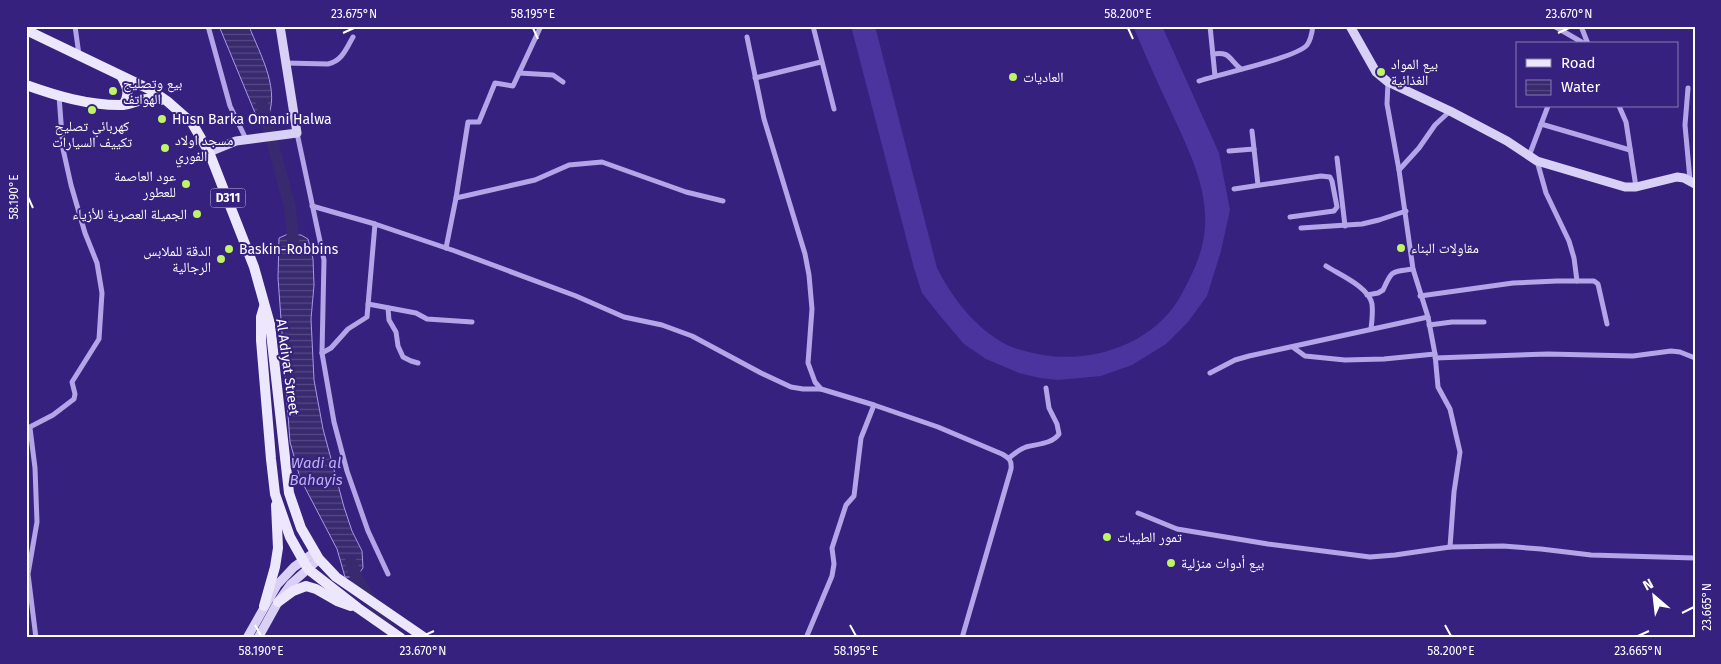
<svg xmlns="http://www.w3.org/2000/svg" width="1721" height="664" viewBox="0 0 1721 664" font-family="'Fira Sans','Noto Naskh Arabic',sans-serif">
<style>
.garden{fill:#4b349d}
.water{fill:url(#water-rules);stroke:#a999e8}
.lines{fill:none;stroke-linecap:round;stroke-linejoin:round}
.river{stroke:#39296f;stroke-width:12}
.street{stroke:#b3a5e7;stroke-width:5}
.secondary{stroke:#d9d0f6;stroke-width:9}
.primary{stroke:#ede7fd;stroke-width:10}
.ticks{fill:none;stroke:#fff;stroke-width:2}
.poi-dot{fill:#bff467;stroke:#36217e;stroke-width:2}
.labels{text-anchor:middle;stroke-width:4;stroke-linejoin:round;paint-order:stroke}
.shield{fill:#36217e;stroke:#c3bcd8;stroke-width:1}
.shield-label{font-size:12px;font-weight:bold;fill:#fff}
.poi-label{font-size:14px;fill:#fff;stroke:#36217e;text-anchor:start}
.street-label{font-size:14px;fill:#fff;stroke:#36217e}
.water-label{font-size:15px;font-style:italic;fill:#beb1ef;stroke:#36217e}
.neatline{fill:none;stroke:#fff;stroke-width:2}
.ticks-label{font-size:12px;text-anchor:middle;fill:#fff}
</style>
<defs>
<pattern id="water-rules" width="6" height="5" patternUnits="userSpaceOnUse" patternTransform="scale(1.25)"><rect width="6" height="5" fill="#39296f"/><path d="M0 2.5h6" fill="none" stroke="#574985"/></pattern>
</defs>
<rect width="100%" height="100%" fill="#36217e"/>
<path class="garden" d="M851 26H875L937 268C953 299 975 328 1007 345 1018 350 1032 353 1043 355 1092 363 1149 345 1177 302 1181 296 1184 289 1188 282 1197 264 1203 249 1205 228 1208 186 1187 147 1170 109 1157 82 1145 54 1133 26H1162L1219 153 1230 210 1221 251 1207 296 1188 322 1166 344 1132 365 1101 376 1058 380 1040 378 1019 373 986 359 964 344 941 317 922 293 914 268Z"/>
<g class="water">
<path d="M219 26H249C260 55 282 91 266 121L258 120Z"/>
<path d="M288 234 301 235 308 239 313 259 314 285 311 319 314 380 323 429 344 507 352 531 362 551 363 568 356 577H345L337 549 300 478 290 442 278 278 279 238Z"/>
</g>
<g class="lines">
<g class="river">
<path d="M262 104 290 207 294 250"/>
<path d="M351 562 356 577 390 631"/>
</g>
<g class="street">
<path d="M75 26 79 55"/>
<path d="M208 26 230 106 246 139"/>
<path d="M813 26 834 109"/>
<path d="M1210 26 1215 76"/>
<path d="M1554 26 1585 44"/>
<path d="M1581 26 1588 44"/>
<path d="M747 37 764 119 805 254 809 275 812 309 808 363 815 382 821 389 874 405 938 427 1002 454C1009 458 1012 460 1011 469L962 638"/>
<path d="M1213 54C1231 51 1229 60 1241 69"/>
<path d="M285 63 328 64C342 61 346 49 353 37"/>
<path d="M519 73 553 75 563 82"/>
<path d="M755 78 821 62"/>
<path d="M1199 81C1219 74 1296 58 1307 45 1311 40 1312 33 1313 26"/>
<path d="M1388 82 1387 104 1399 170 1413 269 1428 317 1435 354 1438 387 1450 409 1460 452 1454 492 1450 547"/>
<path d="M1688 88 1685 125 1690 180"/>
<path d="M1619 106 1626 122 1636 187"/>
<path d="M1541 124 1630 150"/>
<path d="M1252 131 1258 185"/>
<path d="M297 133 324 260 322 353 334 422 347 471 368 531 388 574"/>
<path d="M1229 151 1254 149"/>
<path d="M1529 156 1548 106"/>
<path d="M1337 158 1345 226"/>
<path d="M1537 161 1546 193 1569 241 1574 258 1577 281"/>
<path d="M1399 170 1419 148 1435 125 1450 111"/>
<path d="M1234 189 1321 176 1330 177 1332 181 1337 207 1334 211 1290 217"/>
<path d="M456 198 535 180 569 165 602 162 686 192 723 201"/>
<path d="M312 206 375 224 455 251 576 296 624 317 662 325 692 336 761 373 791 387 803 389H821"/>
<path d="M1301 228 1362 224 1379 220 1406 211"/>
<path d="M446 248 456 198 468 122H479L495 83 513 86 541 26"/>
<path d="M1326 266C1340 275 1369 287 1372 304 1373 312 1372 321 1371 329"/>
<path d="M1367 295 1378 293 1383 290C1392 270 1391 272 1413 269"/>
<path d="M1420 296 1513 283 1557 281H1594L1598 284 1607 324"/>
<path d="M368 304 416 313 427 319 472 322"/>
<path d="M388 308 389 320 396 332 398 346 403 357 411 361 418 363"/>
<path d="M1429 325 1452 322H1484"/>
<path d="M1294 348 1305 356 1345 360 1384 359 1435 354"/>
<path d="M322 353 331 348 348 329 367 317 375 224"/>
<path d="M1435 358 1548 354 1633 356 1671 351 1680 352 1695 358"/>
<path d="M1210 373 1235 360 1249 356 1428 317"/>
<path d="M30 428 35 468 37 522 28 574 36 638"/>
<path d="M26 429 53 415 74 399 75 394 72 382 99 339 102 293 97 263 85 233 71 185 63 149 59 96"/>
<path d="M1009 458C1014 454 1020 449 1026 447 1037 444 1052 444 1059 434L1057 424 1049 408 1046 388"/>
<path d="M1138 513 1177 529 1268 544 1370 557 1395 555 1450 547 1503 546 1541 549 1591 555 1695 558"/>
<path d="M806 638 832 576 834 564 832 548 846 505 854 496 861 438 874 405"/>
</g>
<g class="secondary">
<path d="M1350 26 1376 72 1388 82 1450 111 1507 141 1537 161 1625 187H1636L1677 177 1684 178 1695 184"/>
<path d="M209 152 236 141 297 133 280 26"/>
<path d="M247 638 277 585 294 567 315 552"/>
<path d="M258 638 278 602 291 584 319 559"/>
</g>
<g class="primary">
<path d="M26 30 151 90 167 101 192 123 209 152 254 267 270 324 289 493 301 528 319 559 336 577 425 638"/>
<path d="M122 77C128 88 130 95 123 105"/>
<path d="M26 85C57 96 87 105 120 105 136 105 141 95 161 100"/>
<path d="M264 307 261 317V340L271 459 275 494 290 537 308 569 358 608 401 638"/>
<path d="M278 602 293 591 306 586 316 589 337 601 351 606"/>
<path d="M264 606 275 567 278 548 276 505"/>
</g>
</g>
<path class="ticks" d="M533 28 538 39M1128 28 1133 39M343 33 354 28M1558 33 1569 28M28 197 33 208M1682 613 1694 607M255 625 261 636M850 625 856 636M1445 625 1451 636M423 636 434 631M1638 636 1649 631"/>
<g class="poi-dot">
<circle cx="1381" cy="72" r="5"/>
<circle cx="1013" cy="77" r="5"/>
<circle cx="113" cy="91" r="5"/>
<circle cx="92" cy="110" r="5"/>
<circle cx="162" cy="119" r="5"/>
<circle cx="165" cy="148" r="5"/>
<circle cx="186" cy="184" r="5"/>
<circle cx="197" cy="214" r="5"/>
<circle cx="1401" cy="248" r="5"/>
<circle cx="229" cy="249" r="5"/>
<circle cx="221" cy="259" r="5"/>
<circle cx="1107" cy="537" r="5"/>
<circle cx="1171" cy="563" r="5"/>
</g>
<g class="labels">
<rect class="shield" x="210.5" y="188.5" width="35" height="19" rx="4"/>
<g class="shield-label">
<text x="228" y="202">D311</text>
</g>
<g class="poi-label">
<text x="1391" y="69">بيع المواد<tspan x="1391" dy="16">الغذائية</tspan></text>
<text x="1023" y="82">العاديات</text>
<text x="123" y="88">بيع وتصليح<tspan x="123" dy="16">الهواتف</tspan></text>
<text x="172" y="124">Husn Barka Omani Halwa</text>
<text x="92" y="131" text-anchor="middle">كهربائي تصليح<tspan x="92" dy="16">تكييف السيارات</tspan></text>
<text x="175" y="145">مسجد اولاد<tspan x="175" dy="16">الفوري</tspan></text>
<text x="176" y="181" text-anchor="end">عود العاصمة<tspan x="176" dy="16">للعطور</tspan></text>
<text x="187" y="219" text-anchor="end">الجميلة العصرية للأزياء</text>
<text x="1411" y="253">مقاولات البناء</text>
<text x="239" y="254">Baskin-Robbins</text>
<text x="211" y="256" text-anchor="end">الدقة للملابس<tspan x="211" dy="16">الرجالية</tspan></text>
<text x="1117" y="542">تمور الطيبات</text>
<text x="1181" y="568">بيع أدوات منزلية</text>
</g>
<g class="street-label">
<text transform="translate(288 367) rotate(82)" y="5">Al Adiyat Street</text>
</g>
<g class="water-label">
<text x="316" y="468">Wadi al<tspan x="316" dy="17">Bahayis</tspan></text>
</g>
</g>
<rect width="1721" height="664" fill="none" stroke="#36217e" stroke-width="55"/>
<rect x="1516" y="42" width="162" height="65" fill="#36217e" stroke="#867ab2"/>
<rect x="1526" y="59" width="25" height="8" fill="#ede7fd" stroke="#867ab2"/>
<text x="1561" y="68" font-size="15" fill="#ffffff">Road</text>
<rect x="1526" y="80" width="25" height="15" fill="url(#water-rules)" stroke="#867ab2"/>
<text x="1561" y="92" font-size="15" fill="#ffffff">Water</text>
<g transform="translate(1654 596) rotate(332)" stroke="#36217e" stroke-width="4" paint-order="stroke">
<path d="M0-4L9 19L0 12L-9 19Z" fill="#ffffff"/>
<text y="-8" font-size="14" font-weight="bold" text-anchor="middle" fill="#ffffff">N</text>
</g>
<rect x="28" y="28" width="1666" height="608" class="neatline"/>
<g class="ticks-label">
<text x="354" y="18">23.675°N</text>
<text x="533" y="18">58.195°E</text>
<text x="1128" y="18">58.200°E</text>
<text x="1569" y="18">23.670°N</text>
<text transform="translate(14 197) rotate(-90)" y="4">58.190°E</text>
<text transform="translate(1707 607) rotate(-90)" y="4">23.665°N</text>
<text x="261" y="655">58.190°E</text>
<text x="423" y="655">23.670°N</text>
<text x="856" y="655">58.195°E</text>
<text x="1451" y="655">58.200°E</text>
<text x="1638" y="655">23.665°N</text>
</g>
</svg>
